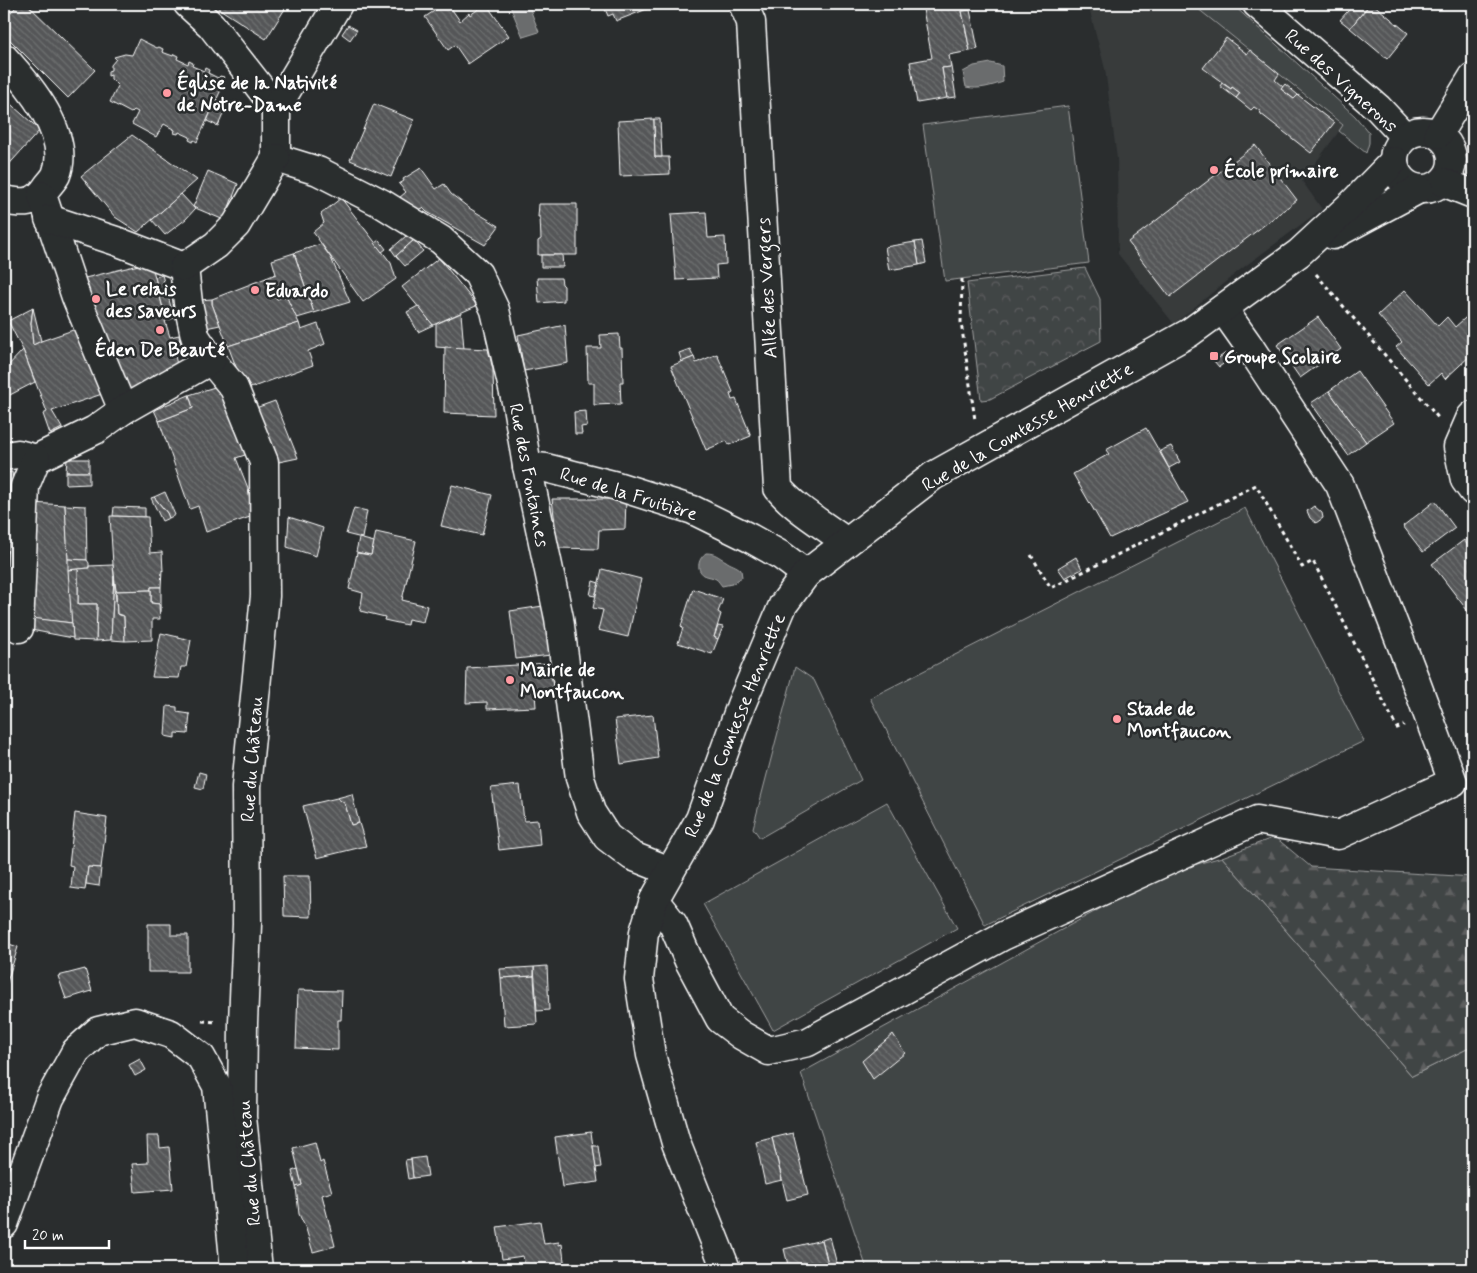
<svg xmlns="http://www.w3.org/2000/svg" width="1477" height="1273" viewBox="0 0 1477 1273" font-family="Mynerve,sans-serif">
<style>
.built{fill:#373a3b}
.grass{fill:#414445;stroke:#a0a2a2}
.forest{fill:url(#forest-firs);stroke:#a0a2a2}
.park{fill:url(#park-crowns);stroke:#a0a2a2}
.water{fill:#6a6c6d;stroke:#a6a7a7}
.building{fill:url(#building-back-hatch);stroke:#fff}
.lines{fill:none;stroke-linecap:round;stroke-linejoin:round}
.minor-casing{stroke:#fff;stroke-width:31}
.path{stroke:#fff;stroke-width:3;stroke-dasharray:4 4;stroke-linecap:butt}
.minor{stroke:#2a2d2e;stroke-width:28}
.poi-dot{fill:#ff9aa2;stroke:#2a2d2e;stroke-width:2}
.labels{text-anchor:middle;stroke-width:5;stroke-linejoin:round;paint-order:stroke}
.street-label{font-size:19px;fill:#fff;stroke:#2a2d2e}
.poi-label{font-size:19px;font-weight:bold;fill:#fff;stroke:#2a2d2e;text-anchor:start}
</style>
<defs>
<pattern id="forest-firs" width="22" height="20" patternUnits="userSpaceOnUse" patternTransform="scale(1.25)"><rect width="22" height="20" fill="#414445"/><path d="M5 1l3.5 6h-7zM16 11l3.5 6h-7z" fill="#5e6061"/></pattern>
<pattern id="park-crowns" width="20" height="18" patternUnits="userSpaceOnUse" patternTransform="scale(1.25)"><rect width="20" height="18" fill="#414445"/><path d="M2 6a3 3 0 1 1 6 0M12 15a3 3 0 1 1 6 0" fill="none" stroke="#5e6061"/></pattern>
<pattern id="building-back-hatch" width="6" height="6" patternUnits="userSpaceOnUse" patternTransform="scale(1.25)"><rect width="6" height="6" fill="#555758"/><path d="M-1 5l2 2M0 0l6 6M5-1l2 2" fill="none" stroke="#6e7071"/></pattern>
</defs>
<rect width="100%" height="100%" fill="#2a2d2e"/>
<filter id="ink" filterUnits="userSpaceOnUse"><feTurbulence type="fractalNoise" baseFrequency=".02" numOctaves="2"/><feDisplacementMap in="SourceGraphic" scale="10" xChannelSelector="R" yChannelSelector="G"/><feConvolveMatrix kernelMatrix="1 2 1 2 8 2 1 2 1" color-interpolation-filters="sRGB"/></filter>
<g filter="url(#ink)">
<path class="built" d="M1088 4H1192L1343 126 1302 181 1322 209 1240 270 1174 324 1118 254 1117 159 1105 69Z"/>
<g class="grass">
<path d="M1192 4H1232L1355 116 1369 133V143L1366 153 1339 131 1343 125Z"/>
<path d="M1068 106 1089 263 945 281 923 125Z"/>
<path d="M1245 508 1364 741 985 925 870 698Z"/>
<path d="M795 667 814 680 861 780 760 838 753 828Z"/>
<path d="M887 802 957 928 773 1030 703 904Z"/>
<path d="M1222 857 1412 1076 1473 1046V1269H867L801 1073 1165 873Z"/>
</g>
<path class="forest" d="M1275 837 1311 867 1473 877V1046L1412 1076 1222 857Z"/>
<path class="park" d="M1085 268 1100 299 1101 341 990 399 981 400 967 283Z"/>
<g class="water">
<path d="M515 4H528L539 32 523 37 510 6Z"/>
<path d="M991 63 1002 66 1003 82C991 86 979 90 966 87L963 72 974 66Z"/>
<path d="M706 553C716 553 718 557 726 561 731 565 736 565 741 570L742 577 732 584 722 586C721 585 718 580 716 579 713 577 708 577 704 575 695 569 699 558 706 553Z"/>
</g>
<g class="building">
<path d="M19 4H27L95 70 68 98 4 34V19Z"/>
<path d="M216 4H288L266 39 215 6Z"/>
<path d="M445 4H448L460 21 469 13 470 15 486 4 509 36 468 64 455 45 448 50 425 17Z"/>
<path d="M603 4H645L647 9 616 21 613 14 608 16Z"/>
<path d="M922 4H969L970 10 962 11 970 51 949 55 951 67 942 68 947 98 917 103 910 62 932 58Z"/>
<path d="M1354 4H1370L1350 28 1340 20Z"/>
<path d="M1370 4H1373L1408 33 1387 59 1350 28Z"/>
<path d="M970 10 978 49 970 51 962 11Z"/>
<path d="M348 25 357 30 350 40 342 34Z"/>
<path d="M1226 38 1247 54 1250 50 1279 74 1275 80 1283 87 1281 89 1294 99 1298 95 1334 123 1311 153 1261 114 1260 111 1254 107 1251 110 1236 98 1240 93 1232 87 1231 89 1203 68Z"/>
<path d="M139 39 157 48 159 47 163 49 162 52 173 56 174 54 178 56 177 59 188 64 189 61 193 63 192 66 204 71 205 68 209 70 208 73 218 78 220 76 224 77 222 80 225 81 197 142 194 140 193 142 189 140 190 137 179 132 178 134 174 133 175 130 164 124 156 137 132 124 138 112 134 110 131 113 110 102 118 86 111 79V75L108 76V71L111 70V65L116 59 114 57 125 54 132 55Z"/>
<path d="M951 67 956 97 947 98 942 68Z"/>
<path d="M1222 83 1231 89 1232 87 1240 93 1236 98 1220 86Z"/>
<path d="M1285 84 1298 95 1294 99 1281 89Z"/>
<path d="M5 99 40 130 4 170V100Z"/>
<path d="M216 100 227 105 218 126 207 121Z"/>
<path d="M374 104 414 120 391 177 350 160Z"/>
<path d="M654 119 655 157H669L670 174 620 176 618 121Z"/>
<path d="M654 119H660L662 157H655Z"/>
<path d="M132 135 197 180 138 232 115 217 81 176Z"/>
<path d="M1255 145 1297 200 1170 297 1128 242Z"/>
<path d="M421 168 436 189 444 184 451 194 469 208 499 226 485 245 427 212 423 208 418 210 399 198 406 192 399 184 404 181 403 179Z"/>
<path d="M208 171 238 184 224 220 193 207Z"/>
<path d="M181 194 195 209 186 219 165 235 152 220Z"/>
<path d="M341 198 391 263 396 279 363 302 313 232 324 223 321 214Z"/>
<path d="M539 204H577V255H538V241L541 239 540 217H538Z"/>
<path d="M706 212 708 238 725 237 726 264 716 265 717 278 676 280 671 214Z"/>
<path d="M406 236 414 240 396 256 391 249Z"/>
<path d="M379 240 386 249 382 252 375 243Z"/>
<path d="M414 240 423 251 405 266 396 256Z"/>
<path d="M922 241 926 263 919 265 915 242Z"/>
<path d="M915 242 919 265 889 270 885 247Z"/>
<path d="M321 244 331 258 350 302 314 313 294 253Z"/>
<path d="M294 253 314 313 297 318 294 315 286 296 277 299 266 278 276 274 272 260Z"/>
<path d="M541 255H562L563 267H541Z"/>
<path d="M439 258 475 303 476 306 433 325 402 287Z"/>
<path d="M151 262 165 316 173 314 174 318 165 321 170 337 179 335 180 340 172 342 177 365 125 394 84 282 85 281V278Z"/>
<path d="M162 275 173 314 165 316 155 277Z"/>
<path d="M266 278 277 299 286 296 299 323 228 346 212 304V299Z"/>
<path d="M537 278H561L562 284 564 286V301L539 303Z"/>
<path d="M1405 290 1438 326 1447 317 1455 327 1473 311V353L1445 379 1441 373 1429 384 1396 347 1402 342 1378 315Z"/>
<path d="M212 299V304L220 325 201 329 199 300Z"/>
<path d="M418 306 433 325 418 332 407 312Z"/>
<path d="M33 308 31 323 33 345 41 341 79 328 105 393 52 411 62 428 50 434 43 414 47 412 23 350 8 321Z"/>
<path d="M33 308 41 341 33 345 31 323Z"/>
<path d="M461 313 464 349 436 347V324Z"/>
<path d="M1318 317 1341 349 1300 378 1277 345Z"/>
<path d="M299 323 301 330 318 324 325 344 308 351 313 365 245 390 228 346Z"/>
<path d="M565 325 568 363 524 371 518 335Z"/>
<path d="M619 334 620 348H622L623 382H620L621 404 594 405V383H588L587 348H601L600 335Z"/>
<path d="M180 340 183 350 175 352 172 342Z"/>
<path d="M445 347 488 349 493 369 494 415 444 413Z"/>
<path d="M690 349 694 357 682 362 679 353Z"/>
<path d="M23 350 35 382 8 396 4 389V370Z"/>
<path d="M1226 353 1230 359 1219 367 1214 361Z"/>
<path d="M717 354 733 392 730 394 732 400 736 399 751 436 729 445 727 441 706 450 671 366 694 357 696 363Z"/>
<path d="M1357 371 1394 423 1366 442 1329 391Z"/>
<path d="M221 385 251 453 236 458 248 488 253 516 206 532 198 506 190 509 159 421 193 408 189 395Z"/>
<path d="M1329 391 1366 442 1348 455 1311 403Z"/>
<path d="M189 395 193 408 159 421 154 410Z"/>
<path d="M275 401 298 458 274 463 253 409Z"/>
<path d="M586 411 587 426 581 427 582 434H575L574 412Z"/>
<path d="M1146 428 1188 502 1110 538 1073 474 1109 454 1106 450Z"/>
<path d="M1171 446 1180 462 1169 468 1160 451Z"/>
<path d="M67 459H89V472H66Z"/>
<path d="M12 472 14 491 13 536H4V473Z"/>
<path d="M66 472H89V484L66 485Z"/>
<path d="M452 485 492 495 482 535 441 526Z"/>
<path d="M165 492 175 515 169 518 167 513 154 497Z"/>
<path d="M154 497 167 513 169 518 162 521 151 498Z"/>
<path d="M552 499H626L625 529 599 530 598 549 558 548Z"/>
<path d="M1435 501 1455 528 1423 552 1403 526Z"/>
<path d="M31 503 65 505 72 623 27 618Z"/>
<path d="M65 505 86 506 87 560 68 559Z"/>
<path d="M1314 506 1322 513 1323 518 1316 523 1310 518 1307 511Z"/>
<path d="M114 507 145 508V517L113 516Z"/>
<path d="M354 508 367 511 362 538 346 534Z"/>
<path d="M110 516 148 517 150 553 162 552 163 571 162 570 161 587H151V590L116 591 113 565Z"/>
<path d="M289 517 323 528 316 556 287 547Z"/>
<path d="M376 532 416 541 402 600 427 606 423 622 408 619 407 625 384 620 385 617 360 611 363 593 349 589 357 553 371 555Z"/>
<path d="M359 538 374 542 371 555 356 552Z"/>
<path d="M1464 540 1473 552V618L1432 564Z"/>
<rect x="4" y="541" width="9" height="37"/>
<path d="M1076 557 1082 569 1065 578 1058 568Z"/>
<path d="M68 559 87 560 89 563V568L68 570Z"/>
<path d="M113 565 114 576 111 640 96 641 97 604H78V569L89 568V566Z"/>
<path d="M78 569V604H97L96 641 73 640 68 570Z"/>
<path d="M602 569 641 579 628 637 598 630 603 610 593 608Z"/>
<path d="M114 576 117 614 124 616 125 641 111 640Z"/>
<path d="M593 581 599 583 595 596 590 595Z"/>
<path d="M151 587H161V612L159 613V604L151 603Z"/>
<path d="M693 589 723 599 718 612 721 614 714 637 718 639 712 654 678 643 683 628 681 626Z"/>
<path d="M151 590V603L159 604 160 619H152V640L125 641 124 616 117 614 116 591Z"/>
<path d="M543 606 551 655 516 659 510 611Z"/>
<path d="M32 618 72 623 73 638 31 630Z"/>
<path d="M718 626 723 627 718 639 714 637Z"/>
<path d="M161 633 191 640 186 667H181L179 678 152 677Z"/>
<path d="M551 663 555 692 535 693 536 707 487 709V702L466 703 467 668Z"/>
<path d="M167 706 177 707V712L190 714 188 734 175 733V738L165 736Z"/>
<path d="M653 715 658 758 621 764 615 719Z"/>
<path d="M199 772 206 774 203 789 195 787Z"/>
<path d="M520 785 524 821 538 820 540 845 499 850 491 788Z"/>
<path d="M352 794 359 823 351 825 345 804 337 798Z"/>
<path d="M337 798 345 804 351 825 359 823 366 846 317 858 303 806Z"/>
<path d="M75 813 107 818 101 868 88 867 85 890 71 888 73 866 69 865Z"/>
<path d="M88 867 101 868 99 886 86 884Z"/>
<path d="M283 876H310L311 917 284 916Z"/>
<path d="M148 924H171V935H188V972H148Z"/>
<path d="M6 943 18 947 4 992V968L7 959 4 958V950Z"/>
<path d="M547 966 549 1010 537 1011 534 967Z"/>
<path d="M534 967V976L501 978 500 969Z"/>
<path d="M85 969 92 991 66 999 58 976Z"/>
<path d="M534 976 537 1024 504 1026 501 978Z"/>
<path d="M298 990 342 991 341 1020H338V1050L296 1048Z"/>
<path d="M893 1034 905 1053 873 1079 862 1061Z"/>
<path d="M140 1059 146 1070 135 1076 129 1065Z"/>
<path d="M591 1132 598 1182 562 1187 555 1137Z"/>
<path d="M793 1133 808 1195 787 1200 772 1138Z"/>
<path d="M147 1136H159L160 1148 169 1147 173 1189 135 1192 132 1164 148 1163Z"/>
<path d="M772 1138 782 1180 765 1184 756 1142Z"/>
<path d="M315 1142 320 1163 323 1161 332 1192 322 1195 335 1246 313 1252 306 1229 299 1214 296 1187 302 1185 293 1148Z"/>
<path d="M593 1146H598L601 1167 596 1168Z"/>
<path d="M425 1157 428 1176 413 1178 411 1159Z"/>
<path d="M411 1159 413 1178 408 1179 405 1160Z"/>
<path d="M298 1169 302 1185 296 1187 292 1171Z"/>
<path d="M540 1221 544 1244 559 1242V1245L562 1244 565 1269H525L523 1256 502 1259 497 1227Z"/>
<path d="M830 1237 838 1269H829L822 1240Z"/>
<path d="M822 1240 829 1269H789L784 1249Z"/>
</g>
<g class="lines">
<g class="minor-casing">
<g id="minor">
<path d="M188 4 211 25 276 108"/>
<path d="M743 4 751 22 778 488C795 509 824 525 846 542"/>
<path d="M1257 4 1378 108 1405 137"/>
<path d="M4 58C28 84 72 136 56 175 54 179 50 183 47 187 35 205 23 204 4 200"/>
<circle cx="1423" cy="160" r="29"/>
<path d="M1438 134 1473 77"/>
<path d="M276 158 318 171 381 203 441 240 478 274 495 310 517 406 527 466 559 618 580 778 591 812 607 837 632 856 670 871"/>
<path d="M276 158V108L338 4"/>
<path d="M1443 182 1473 194"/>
<path d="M42 195 76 297 123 410"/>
<path d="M49 219 116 241 184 267"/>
<path d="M1333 235 1419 189"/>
<path d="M184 267 188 303 195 336 211 360 234 388 264 462 265 596 246 787 247 924 243 1023 242 1117 258 1269"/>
<path d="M184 267 216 245 236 225 276 158"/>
<path d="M1473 415 1471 417 1458 447 1465 480 1473 491"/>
<path d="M4 456 18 454 36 459 95 430 123 410 211 360"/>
<path d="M527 466 546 468 617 486 693 510 750 538 782 556 806 574"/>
<path d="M19 628 25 486 36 459"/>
<path d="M654 900 673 924 689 961 720 1019 741 1035 769 1051 808 1042 1003 936 1257 820 1338 835 1453 782 1414 677 1340 485 1247 343 1223 309"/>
<path d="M4 1224 50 1098 76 1051 98 1031 135 1022 171 1034 201 1057 217 1086 235 1269"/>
<path d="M726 1269 676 1143 651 1055 639 979 644 932 654 900 700 819 741 705 783 605 806 574 933 476 1189 333 1299 253 1353 203 1394 161"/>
</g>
</g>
<g class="path">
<path d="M1316 274 1440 420"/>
<path d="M962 279 961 322 975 420"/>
<path d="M1031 555 1051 588 1256 485 1302 567 1313 561 1397 728 1404 725"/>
<path d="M202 1021 216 1022"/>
</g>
<use href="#minor" class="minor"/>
</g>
</g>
<g class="poi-dot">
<circle cx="167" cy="93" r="5"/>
<circle cx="1214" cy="170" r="5"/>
<circle cx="255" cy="290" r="5"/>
<circle cx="96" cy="299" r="5"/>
<circle cx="160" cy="330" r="5"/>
<rect x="1209" y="351" width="10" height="10" rx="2.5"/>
<circle cx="510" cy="680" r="5"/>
<circle cx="1117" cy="719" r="5"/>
</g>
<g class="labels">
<g class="street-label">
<text transform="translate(1342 80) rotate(42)" y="7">Rue des Vignerons</text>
<text transform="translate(766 288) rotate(-93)" y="7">Allée des Vergers</text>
<text transform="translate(1027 426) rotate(-30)" y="7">Rue de la Comtesse Henriette</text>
<text transform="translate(530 475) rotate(79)" y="7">Rue des Fontaines</text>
<text transform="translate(629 493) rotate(17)" y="7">Rue de la Fruitière</text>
<text transform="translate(734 725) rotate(-68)" y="7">Rue de la Comtesse Henriette</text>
<text transform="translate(251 759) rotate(-86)" y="7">Rue du Château</text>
<text transform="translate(248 1163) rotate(-95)" y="7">Rue du Château</text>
</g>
<g class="poi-label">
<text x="177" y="89">Église de la Nativité<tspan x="177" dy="22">de Notre-Dame</tspan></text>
<text x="1224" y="177">École primaire</text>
<text x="106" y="295">Le relais<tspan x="106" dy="22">des saveurs</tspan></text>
<text x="265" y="297">Eduardo</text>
<text x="160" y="356" text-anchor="middle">Éden De Beauté</text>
<text x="1224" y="363">Groupe Scolaire</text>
<text x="520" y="676">Mairie de<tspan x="520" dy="22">Montfaucon</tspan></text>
<text x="1127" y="715">Stade de<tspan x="1127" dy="22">Montfaucon</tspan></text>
</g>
</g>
<rect width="1477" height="1273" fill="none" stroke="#2a2d2e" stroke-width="20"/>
<rect x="10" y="10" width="1457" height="1253" fill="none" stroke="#fff" stroke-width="2" filter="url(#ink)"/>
<path d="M25 1240v8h84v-8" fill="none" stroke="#ffffff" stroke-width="2.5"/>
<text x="32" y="1240" font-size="15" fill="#ffffff" stroke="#2a2d2e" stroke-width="4" paint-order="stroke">20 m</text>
</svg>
